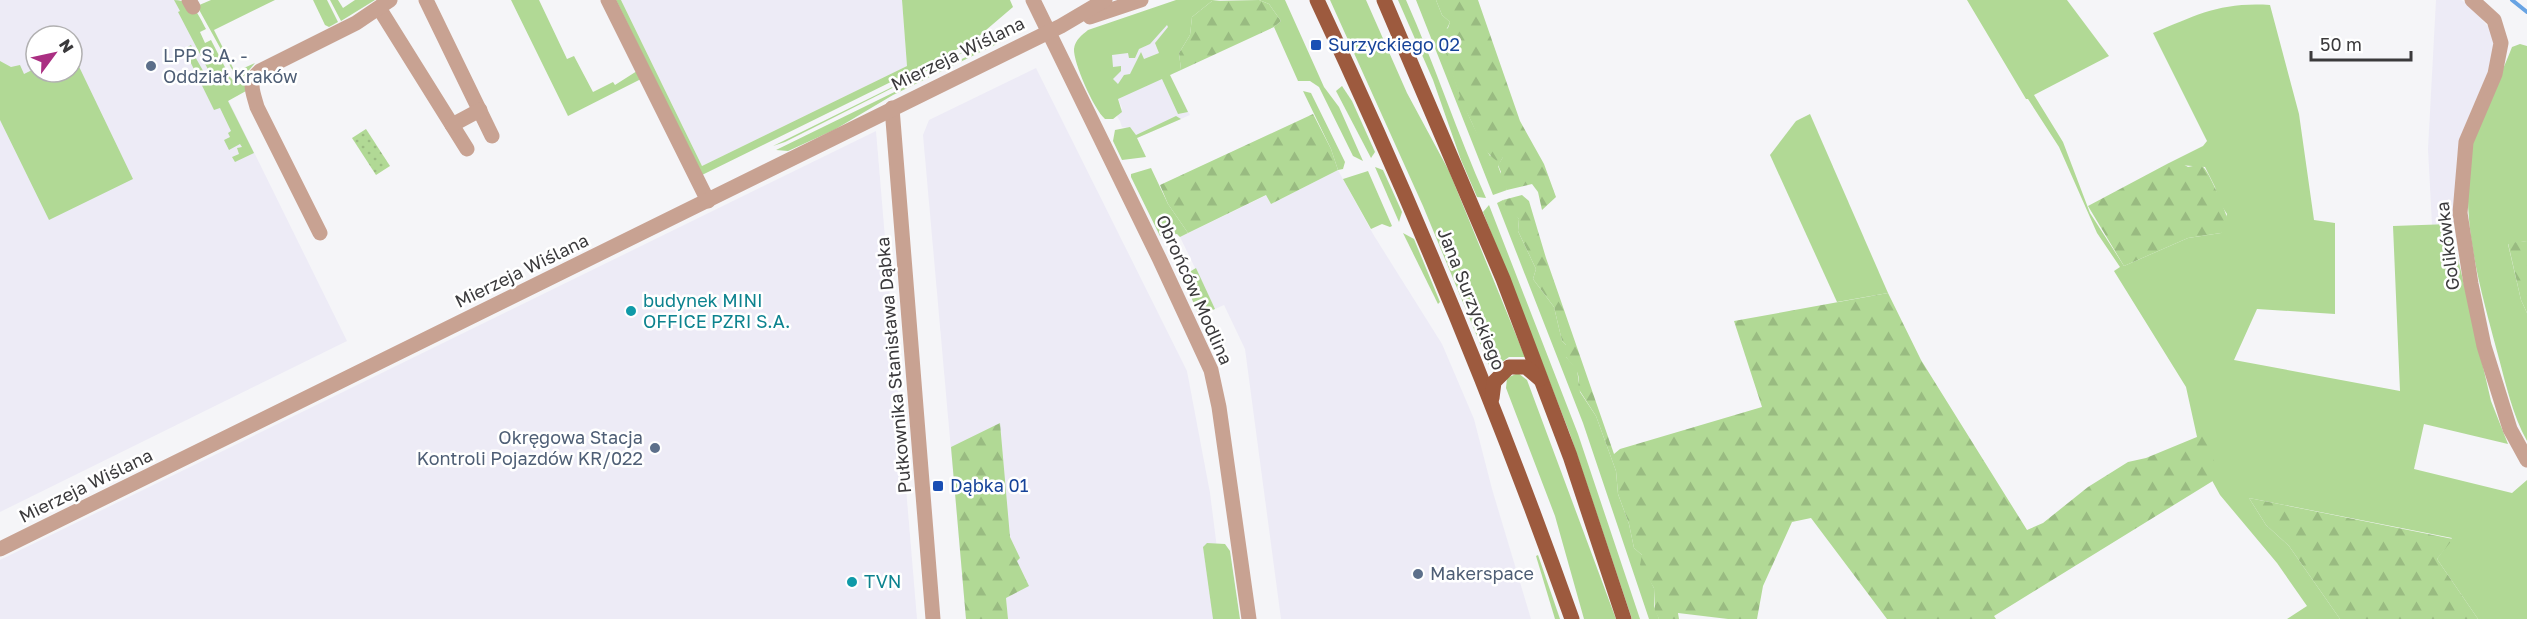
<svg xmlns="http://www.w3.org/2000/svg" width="2527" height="619" viewBox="0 0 2527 619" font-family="'Golos Text',sans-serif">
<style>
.built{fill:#edebf6;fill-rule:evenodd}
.grass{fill:#b1d995;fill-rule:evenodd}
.forest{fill:url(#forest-firs)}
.park{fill:url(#park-dots)}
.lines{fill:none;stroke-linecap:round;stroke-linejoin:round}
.stream{stroke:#68a3e3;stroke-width:4}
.minor{stroke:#c8a292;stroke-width:15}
.primary{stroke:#9d5a3e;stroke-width:15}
.transit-dot{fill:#1a4fb4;stroke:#fff;stroke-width:2}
.service-dot{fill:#5c6f8a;stroke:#fff;stroke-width:2}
.culture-dot{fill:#0f9aa8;stroke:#fff;stroke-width:2}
.labels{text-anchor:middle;stroke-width:5;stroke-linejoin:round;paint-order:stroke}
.transit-label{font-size:18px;fill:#164399;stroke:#fff;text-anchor:start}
.street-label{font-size:18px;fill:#3b3a3c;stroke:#fff}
.service-label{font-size:18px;fill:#4e5e75;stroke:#fff;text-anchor:start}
.culture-label{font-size:18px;fill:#0d838f;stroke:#fff;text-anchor:start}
</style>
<defs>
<pattern id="forest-firs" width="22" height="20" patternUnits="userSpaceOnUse" patternTransform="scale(1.5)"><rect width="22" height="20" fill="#b1d995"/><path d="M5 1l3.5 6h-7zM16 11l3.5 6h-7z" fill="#99bb81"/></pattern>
<pattern id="park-dots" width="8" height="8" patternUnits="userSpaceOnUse" patternTransform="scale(1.5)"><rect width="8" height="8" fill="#b1d995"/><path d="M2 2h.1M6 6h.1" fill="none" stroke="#99bb81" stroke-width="1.8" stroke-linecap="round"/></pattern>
</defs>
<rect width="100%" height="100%" fill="#f5f5f8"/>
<g class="built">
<path d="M0 0H179L347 341 0 512ZM36 36H72V72H36Z"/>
<path d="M621 0H902L907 66 702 166Z"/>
<path d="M2436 0H2461L2467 3 2491 30 2496 53 2463 130 2457 156 2454 224 2432 225 2428 149Z"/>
<path d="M1175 21 1181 70 1170 75 1190 115 1137 138 1132 129 1122 127 1120 121 1117 116 1122 108 1099 56Z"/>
<path d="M1036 68 1187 371 1210 493 1226 619H1008L1006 598 966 619 923 135 929 120Z"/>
<path d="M876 131 917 619H0V560Z"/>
<path d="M1338 170 1373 234 1442 344 1474 419 1492 489 1531 619H1281L1245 349 1224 305 1215 309 1180 237 1267 195 1271 204Z"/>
</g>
<g class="grass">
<path d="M174 0C193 0 198 14 206 29L200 32 205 43 211 40 230 77 238 85 246 82V91L228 101 254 153 235 162 232 157 239 154 237 148 242 147 240 144 229 150 224 140 230 137 228 133 231 131 220 108 214 110 184 49 191 45 195 52 193 53 206 76 213 79 178 12 180 11Z"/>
<path d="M211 0H275L214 30 235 72 255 63 239 82 197 6Z"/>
<path d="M313 0H327L338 22 329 27 325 25Z"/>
<path d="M330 0H338L343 8 355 0H375L341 21Z"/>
<path d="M511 0H539L567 59 574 56 593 92 613 82 615 85 637 71 641 79 568 116Z"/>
<path d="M616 0H621L702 166 907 66 902 0H1010L1013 7 972 42 702 175Z"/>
<path d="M1176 0H1220L1212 1 1192 17 1190 35 1179 53 1181 70 1170 75 1188 112 1178 114 1162 79 1118 99 1122 112 1113 119H1105C1094 110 1073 62 1074 49 1075 40 1082 35 1088 30ZM1167 25 1168 27 1155 43 1159 53 1144 59 1141 52 1130 74 1124 75 1118 84 1113 79 1121 71V66L1113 67 1112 55 1128 53 1129 58H1135L1139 49 1150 44Z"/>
<path d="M1259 0H1285L1324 87 1339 107 1363 161 1353 156 1319 87 1310 81H1298L1274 27 1281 21 1269 4Z"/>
<path d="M1330 0H1366L1407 93 1449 171 1525 357H1509L1491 370 1423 206Z"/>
<path d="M1398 0H1406C1435 65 1457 133 1486 198L1477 197 1461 160 1433 80Z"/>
<path d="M1416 0H1436L1442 15 1450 22C1448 27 1443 35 1444 39 1453 82 1467 118 1490 156L1503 157 1498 166 1507 190 1493 195Z"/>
<path d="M1967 0H2067L2109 56 2034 95 2063 142 2090 213 2124 266 2188 238 2221 233 2227 214 2219 202 2215 187 2205 167 2167 164 2203 146 2207 141 2153 33C2197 15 2220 2 2270 5L2299 114 2314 220 2335 223V314L2257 309 2234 360 2400 391 2393 226 2450 224 2491 401 2508 444 2424 424 2414 469 2512 493 2527 480V619H2478L2437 559 2452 538 2249 498 2266 525 2289 546 2340 619H2287L2307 606 2277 563 2220 495 2203 464 2186 387 2114 271 2120 267 2097 233 2059 147 2028 99H2026Z"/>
<path d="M1003 28 1007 39 893 95 834 130 788 151 776 150 968 56Z"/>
<path d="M2520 44 2527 46V241L2508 244 2521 300 2527 313V441C2512 414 2506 384 2498 355 2481 291 2461 225 2470 158 2475 122 2499 82 2512 47Z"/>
<path d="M974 47 785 142 773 146 961 53Z"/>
<path d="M72 52 133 179 49 220 0 120V61L11 67 20 65 24 74 36 68V72H72Z"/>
<path d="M1342 86 1352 101 1375 152 1371 158 1336 91Z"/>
<path d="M1303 91 1311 93 1345 162 1343 169 1338 170 1331 149Z"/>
<path d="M1810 114 1888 293 1837 302 1770 155 1796 121Z"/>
<path d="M1176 116 1181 119 1137 138 1146 157 1122 160 1113 141 1115 130 1130 127 1136 135Z"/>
<path d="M1375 167 1383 170 1402 212 1399 222Z"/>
<path d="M1151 168 1168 204 1188 233 1180 237 1177 234 1160 236 1131 177V174Z"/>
<path d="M1368 171 1392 226 1390 227 1382 224 1371 229 1343 179Z"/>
<path d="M1503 200 1519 219 1518 231 1536 269 1533 279 1554 307 1562 341 1566 345V357L1577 369 1580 392 1596 416 1616 471 1618 494 1629 524 1634 548 1642 555 1645 571 1654 588V606L1659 619H1649L1583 423 1497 203Z"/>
<path d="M1489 205 1578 434 1640 619H1632L1570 434 1483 212Z"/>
<path d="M1403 233 1414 239 1440 302 1438 304Z"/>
<path d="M1196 268 1215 309 1199 316 1184 280 1186 274Z"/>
<path d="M1518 373 1527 380 1616 619H1584L1555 516 1506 388 1507 378Z"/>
<path d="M1207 543 1225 544 1230 551 1240 619H1213L1203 547Z"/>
<path d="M1538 555 1560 619H1555L1536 556Z"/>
</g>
<g class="forest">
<path d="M1259 0 1269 4 1281 21 1274 27 1181 70 1179 53 1190 35 1192 17 1212 1Z"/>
<path d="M1436 0H1478L1520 121 1544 164 1556 197 1542 210 1538 192 1532 184 1507 190 1499 178 1501 172 1498 165 1503 157 1497 161C1477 148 1474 117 1458 100L1460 96C1454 80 1442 46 1443 31L1448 28 1450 22 1442 15Z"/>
<path d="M1313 114 1331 149 1338 170 1271 204 1266 195 1188 233 1168 204 1160 185Z"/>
<path d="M2181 163 2188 167C2193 166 2197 164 2202 166 2209 170 2228 217 2230 227L2221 233 2188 238 2124 266 2088 206 2167 164Z"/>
<path d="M1522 195 1529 201 1546 258 1614 454 1620 449 1762 407 1734 321 1888 293 1921 360 2027 530 2043 523 2088 487 2128 462 2146 458 2209 432 2207 440 2221 481 2216 479 1994 616 1996 619H1887L1811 518 1792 522 1763 586 1757 619H1728L1678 613 1679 619H1659L1655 611 1654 588 1640 565 1642 555 1634 548 1629 524 1618 494 1616 471 1596 416 1578 388C1581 371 1575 369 1566 357V345L1562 341 1554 307 1533 279 1536 269 1518 231 1519 219 1508 210 1503 200Z"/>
<path d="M2527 241V313L2521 300 2508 243Z"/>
<path d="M1000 423 1010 537 1020 558 1017 561 1029 586 1006 598 1008 619H966L951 447Z"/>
<path d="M2249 498 2453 539 2437 559 2478 619H2340L2289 546 2266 525Z"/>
</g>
<path class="park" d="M366 129 390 166 376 175 352 138Z"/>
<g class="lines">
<path class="stream" d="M2512 0 2527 12"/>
<g class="minor">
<path d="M189 0 193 7"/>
<path d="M426 0 492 136"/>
<path d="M608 0 708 201"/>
<path d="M1033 0 1159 258 1211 370 1219 407 1249 619"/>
<path d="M2472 0 2494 20 2501 43 2495 74 2466 142 2460 213 2471 284 2484 346 2510 429 2527 460"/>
<path d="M379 8 467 149"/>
<path d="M1090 17 1141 0"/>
<path d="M892 108 933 619"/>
<path d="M452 125 480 110"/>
<path d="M320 233 257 107C253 92 247 82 260 71L356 23 390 0"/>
<path d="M0 549 1061 26 1105 0"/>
</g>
<g class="primary">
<path d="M1317 0C1412 202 1497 408 1572 619"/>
<path d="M1384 0 1503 279 1570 456 1624 619"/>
<path d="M1492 398 1494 382 1509 367H1526L1540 379"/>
</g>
</g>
<g class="transit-dot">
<rect x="1310" y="39" width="12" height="12" rx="3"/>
<rect x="932" y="480" width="12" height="12" rx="3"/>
</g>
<g class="service-dot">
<circle cx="151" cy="66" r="6"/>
<circle cx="655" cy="448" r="6"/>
<circle cx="1418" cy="574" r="6"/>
</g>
<g class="culture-dot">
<circle cx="631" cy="311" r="6"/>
<circle cx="852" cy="582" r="6"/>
</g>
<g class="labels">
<g class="transit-label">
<text x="1328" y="51">Surzyckiego 02</text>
<text x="950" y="492">Dąbka 01</text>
</g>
<g class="street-label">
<text transform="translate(958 54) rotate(-26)" y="6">Mierzeja Wiślana</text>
<text transform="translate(2448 246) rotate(-97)" y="6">Golikówka</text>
<text transform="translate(522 271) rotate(-26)" y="6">Mierzeja Wiślana</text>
<text transform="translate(1194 290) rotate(66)" y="6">Obrońców Modlina</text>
<text transform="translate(1471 299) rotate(68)" y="6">Jana Surzyckiego</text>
<text transform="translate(894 365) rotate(-95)" y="6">Pułkownika Stanisława Dąbka</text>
<text transform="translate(86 486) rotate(-26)" y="6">Mierzeja Wiślana</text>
</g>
<g class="service-label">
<text x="163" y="62">LPP S.A. -<tspan x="163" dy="21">Oddział Kraków</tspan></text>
<text x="643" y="444" text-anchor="end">Okręgowa Stacja<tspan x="643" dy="21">Kontroli Pojazdów KR/022</tspan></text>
<text x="1430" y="580">Makerspace</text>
</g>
<g class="culture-label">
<text x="643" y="307">budynek MINI<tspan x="643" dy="21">OFFICE PZRI S.A.</tspan></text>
<text x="864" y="588">TVN</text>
</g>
</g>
<g transform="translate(54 54) rotate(57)"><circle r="28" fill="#ffffff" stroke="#b1b0b1" stroke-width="1.5"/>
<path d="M0-4.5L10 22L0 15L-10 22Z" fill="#aa2f82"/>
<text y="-9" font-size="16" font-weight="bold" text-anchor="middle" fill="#3b3a3c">N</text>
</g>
<path d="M2311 51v9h100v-9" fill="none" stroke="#3b3a3c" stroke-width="3"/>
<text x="2320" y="51" font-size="18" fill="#3b3a3c" stroke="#ffffff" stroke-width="4.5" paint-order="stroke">50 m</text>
</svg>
